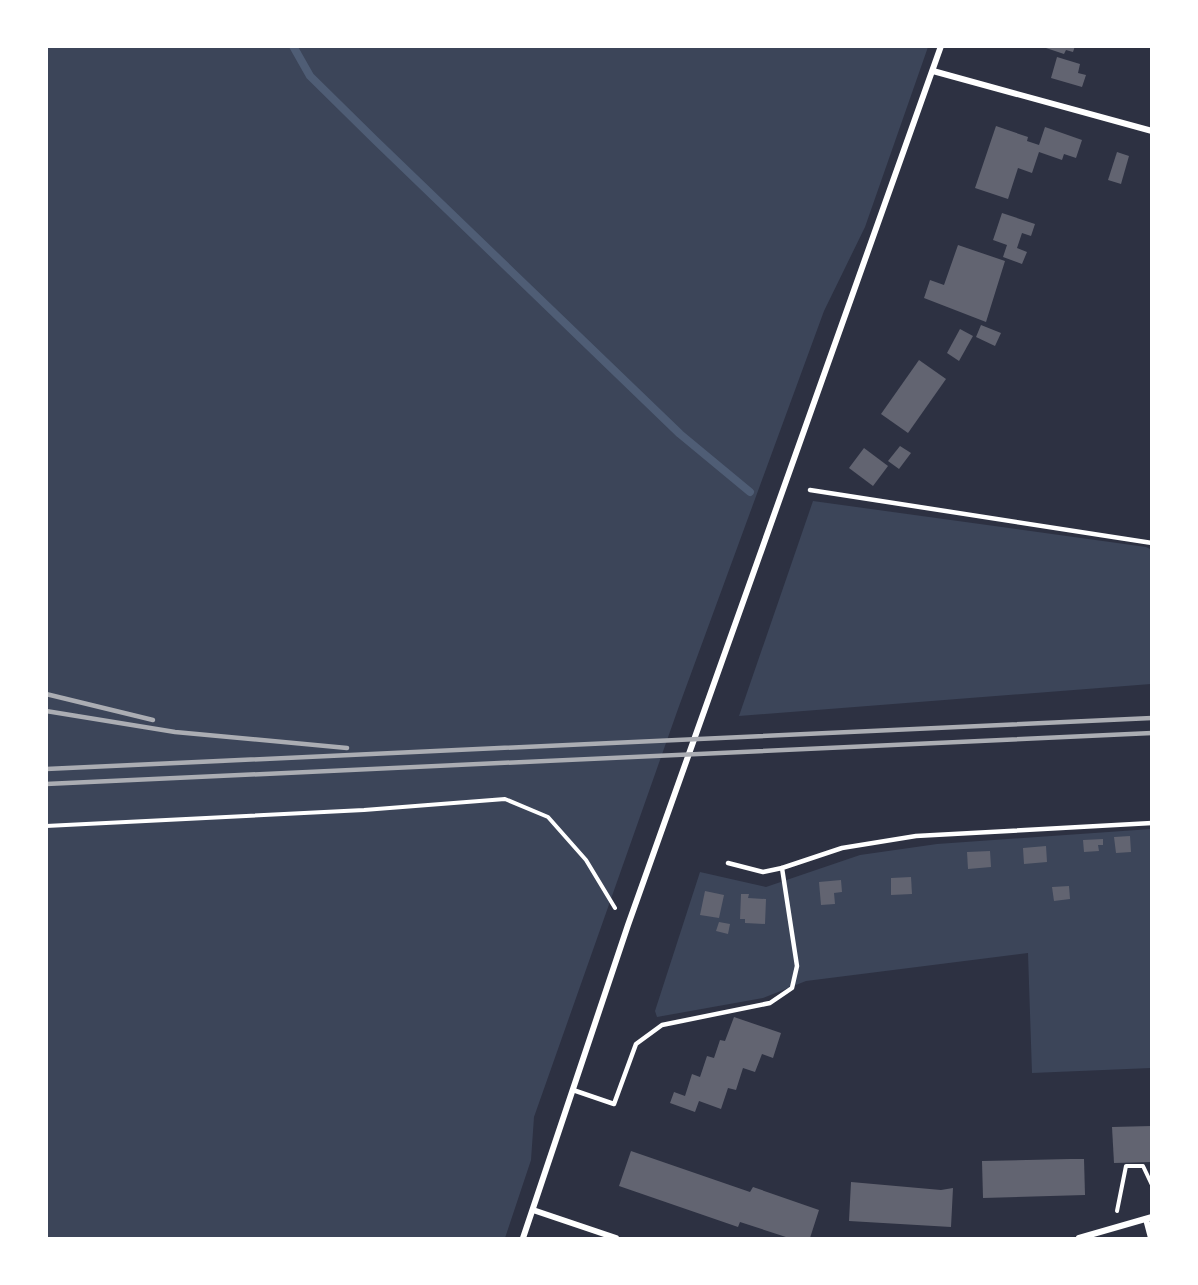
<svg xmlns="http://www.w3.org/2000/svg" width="1198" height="1285" viewBox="0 0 1198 1285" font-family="'DejaVu Sans',sans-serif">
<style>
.green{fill:#3c4559}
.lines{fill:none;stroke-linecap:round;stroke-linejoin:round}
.stream{stroke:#4f5d75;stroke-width:8}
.building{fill:#626471}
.path{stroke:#fff;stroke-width:4}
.service{stroke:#fff;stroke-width:4.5}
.minor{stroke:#fff;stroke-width:6}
.rail{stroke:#abadb3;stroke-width:4.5}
</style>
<rect width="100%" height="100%" fill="#2d3142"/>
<g class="green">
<path d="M46 47H928L865 227 824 311 678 709 534 1117 531 1160 505 1238H47Z"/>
<path d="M813 501 1146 547 1152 550 1151 684 739 716Z"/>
<path d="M1151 829V1068L1032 1073 1028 953 806 981 763 998 657 1017 655 1011 700 872 766 887 860 855 937 844Z"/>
</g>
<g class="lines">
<path class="stream" d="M293 46 310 76 375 140 680 434 750 492"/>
</g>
<g class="building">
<path d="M1040 46H1075L1073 52 1066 50 1064 54Z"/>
<path d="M1057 57 1080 64 1078 73 1086 75 1082 87 1051 78Z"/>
<path d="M996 126 1028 137 1027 141 1039 145 1045 127 1082 140 1076 158 1064 154 1062 160 1039 152 1032 173 1018 168 1008 199 975 188Z"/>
<path d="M1117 152 1129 156 1121 184 1108 180Z"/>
<path d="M1002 213 1035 224 1031 236 1022 233 1017 248 1027 252 1022 264 1003 257 1007 245 993 240Z"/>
<path d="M958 245 1005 261 986 322 924 298 930 280 944 285Z"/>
<path d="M981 325 1001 333 995 346 976 337Z"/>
<path d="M960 329 973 336 959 361 947 353Z"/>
<path d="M919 360 946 379 908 433 881 414Z"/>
<path d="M900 446 911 453 899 469 888 461Z"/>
<path d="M864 448 888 466 873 486 849 468Z"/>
<path d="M1130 836 1131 852 1116 853 1114 837Z"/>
<path d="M1103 839V845H1098L1099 851 1084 852 1083 840Z"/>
<path d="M1046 846 1047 862 1024 864 1023 848Z"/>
<path d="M990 851 991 867 968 869 967 852Z"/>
<path d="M911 877 912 894 891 895V878Z"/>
<path d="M841 880 842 892 834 893 835 904 821 905 819 882Z"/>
<path d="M1069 886 1070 899 1054 901 1052 887Z"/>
<path d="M705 891 724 895 719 918 700 915Z"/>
<path d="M741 894H749L748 898 766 899 765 924 745 923V919H740Z"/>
<path d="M719 922 730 924 728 934 716 931Z"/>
<path d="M734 1017 781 1033 773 1058 762 1054 755 1072 743 1068 736 1090 728 1088 721 1109 699 1101 695 1112 670 1103 674 1092 685 1096 692 1074 700 1077 707 1056 714 1058 720 1040 725 1041Z"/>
<path d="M1152 1126V1162L1114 1163 1112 1127Z"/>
<path d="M631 1151 750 1192 753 1187 819 1210 810 1238H789L740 1222 738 1227 619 1186Z"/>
<path d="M1070 1159H1084L1085 1195 983 1198 982 1161Z"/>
<path d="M851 1182 941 1190 953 1188 951 1227 849 1221Z"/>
</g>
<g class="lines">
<g class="path">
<path d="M46 826 364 810 505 799 548 817 586 860 615 908"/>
<path d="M1117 1211 1126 1166H1143L1152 1185"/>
</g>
<g class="service">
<path d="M810 490 1152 543"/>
<path d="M728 863 763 872 782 868"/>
<path d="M573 1090 614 1104 636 1044 662 1025 770 1003 792 988 797 966 782 868 842 848 916 836 1152 823"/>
</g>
<g class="minor">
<path d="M933 71 1152 131"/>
<path d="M533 1210 616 1238"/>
<path d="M1146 1219 1151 1238"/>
<path d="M523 1238 628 925 941 46"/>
<path d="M1079 1238 1152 1217"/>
</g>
<g class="rail">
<path d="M46 694 153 720"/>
<path d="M46 711 175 732 347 748"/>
<path d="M46 769 1152 718"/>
<path d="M46 784 1152 733"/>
</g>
</g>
<rect width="1198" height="1285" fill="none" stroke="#ffffff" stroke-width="96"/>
</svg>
